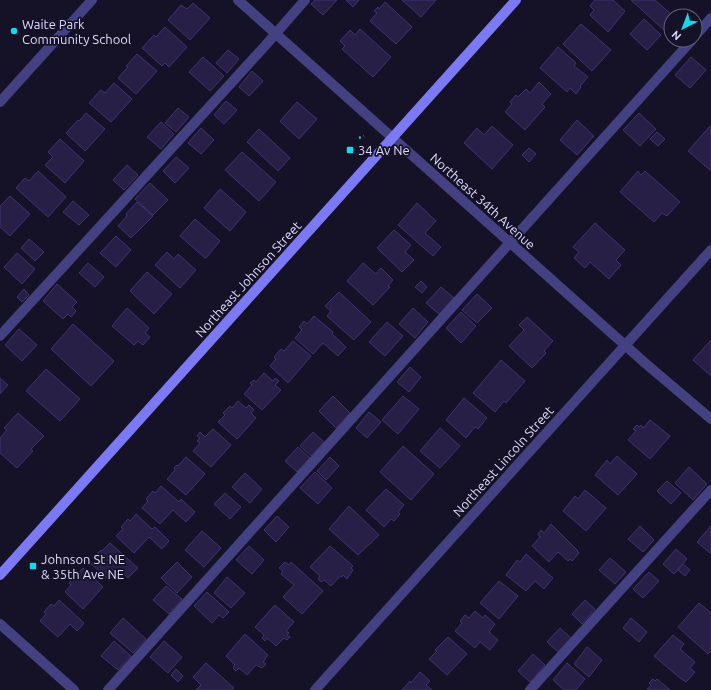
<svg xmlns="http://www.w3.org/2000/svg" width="711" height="690" viewBox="0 0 711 690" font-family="Ubuntu,sans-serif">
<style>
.building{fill:#271f46;stroke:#3f3370}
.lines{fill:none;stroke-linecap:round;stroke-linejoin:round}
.path{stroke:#3ab1a9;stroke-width:2.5;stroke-dasharray:2 3;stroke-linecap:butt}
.lane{stroke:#434182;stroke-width:10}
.street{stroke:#434182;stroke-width:10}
.secondary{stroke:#7c79f5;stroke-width:10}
.poi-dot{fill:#16d8ed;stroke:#151227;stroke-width:1.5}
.labels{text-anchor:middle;stroke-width:3.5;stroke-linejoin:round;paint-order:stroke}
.poi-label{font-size:13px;fill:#dedafc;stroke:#151227;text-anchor:start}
.street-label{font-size:13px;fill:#dedafc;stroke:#151227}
</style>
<rect width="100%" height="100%" fill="#151227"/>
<g class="building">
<path d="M315 0H337L323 15 311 4Z"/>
<path d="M346 0H359L353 7Z"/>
<path d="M402 0H436L421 17Z"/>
<path d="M595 0H613L625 11 608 32 590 15 594 10 590 6Z"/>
<path d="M631 0H655L673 16H671V26L666 32Z"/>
<path d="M385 2 412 27 396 44 370 21 377 13 374 11 378 7 379 9Z"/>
<path d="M193 3 210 18 190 40 168 20 181 5 187 9Z"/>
<path d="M644 19 661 35 647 50 630 34Z"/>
<path d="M581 24 611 50 592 71 563 44Z"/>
<path d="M165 27 187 47 169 67 165 63 162 66 142 48 154 35 156 37Z"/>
<path d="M360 29 391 57 373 77 342 49 345 46 340 41 350 30 355 35Z"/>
<path d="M558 47 576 63 574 66 588 77 580 86 581 87 576 94 570 88 567 92 540 68Z"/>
<path d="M228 50 239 59 227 73 216 63Z"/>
<path d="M137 54 157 71 136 94 118 78 128 67 126 66Z"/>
<path d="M203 57 224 76 210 91 189 72Z"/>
<path d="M691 57 706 70 690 88 675 75Z"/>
<path d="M252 71 263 81 249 96 239 87Z"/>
<path d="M539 82 551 94 542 104 545 107 525 130 505 112 512 104 510 102 516 95 518 97 526 89 530 93Z"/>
<path d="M114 83 132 99 111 122 89 103 101 90 105 93Z"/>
<path d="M226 101 237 110 224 124 214 115Z"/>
<path d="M297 102 317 119 299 139 280 121Z"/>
<path d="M178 108 189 117 176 132 165 123Z"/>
<path d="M86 113 105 129 85 151 66 133 78 120 79 121Z"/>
<path d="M639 113 656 129 640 146 623 130Z"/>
<path d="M577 120 594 136 577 155 560 140Z"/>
<path d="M161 122 174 134 161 149 147 137Z"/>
<path d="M711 125V171L688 151Z"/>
<path d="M492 126 513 145 492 169 464 143 477 128 484 135Z"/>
<path d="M201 128 214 140 201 154 188 143Z"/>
<path d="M259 129 290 158 278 171 247 142Z"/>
<path d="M657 132 665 139 658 146 650 139Z"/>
<path d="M60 139 84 161 65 183 45 165 53 157 48 152Z"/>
<path d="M529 148 536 154 529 162 522 155Z"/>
<path d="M242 152 276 182 259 201 225 170Z"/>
<path d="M176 157 189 168 175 183 163 171Z"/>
<path d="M127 165 138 175 124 190 113 180Z"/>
<path d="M38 171 66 197 48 217 16 188 25 178 29 181Z"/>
<path d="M638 171 641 175 645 171 680 202 667 216 662 213 654 222 620 192Z"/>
<path d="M150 183 168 200 153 215 135 199Z"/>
<path d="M220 189 246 212 230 231 204 208Z"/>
<path d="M10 196 30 214 10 236 0 227V206Z"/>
<path d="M73 201 89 215 79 225 63 212Z"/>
<path d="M137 202 153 216 131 238 118 226 127 216 126 214Z"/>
<path d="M417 203 436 221 425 233 441 247 433 256 398 225Z"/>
<path d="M195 219 220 241 206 258H205L180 236Z"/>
<path d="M595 223 625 250 616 260 621 265 609 279 590 262 585 268 574 258 579 252 573 247Z"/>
<path d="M394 230 411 245 405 252 414 260 402 272 377 248Z"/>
<path d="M116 236 131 250 116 267 100 253Z"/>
<path d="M29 239 44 252 35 261 21 248Z"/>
<path d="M167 252 174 259 178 254 196 270 180 288 155 265Z"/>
<path d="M17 253 35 269 22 284 4 267Z"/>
<path d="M88 263 104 277 95 287 79 273Z"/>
<path d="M363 263 376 274 381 268 393 280 388 286 390 287 373 305 347 281Z"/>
<path d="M147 272 172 294 154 314 130 291Z"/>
<path d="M421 281 427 287 422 293 415 287Z"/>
<path d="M57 284 77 302 72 307 76 311 71 317 68 314 63 319 43 301Z"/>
<path d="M441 287 454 298 439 314 426 303Z"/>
<path d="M24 289 29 295 22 302 17 297Z"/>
<path d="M339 292 371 322 354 340 327 316 331 311 325 306Z"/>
<path d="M477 294 492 308 477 323 462 310Z"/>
<path d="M127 308 149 328 145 333 150 337 143 345 138 341 134 345 112 326Z"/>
<path d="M413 308 428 322 415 338 399 324Z"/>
<path d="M461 312 476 326 461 343 446 328Z"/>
<path d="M314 316 333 332 332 334 346 347 338 356 323 343 313 354 295 338 302 330 299 327 304 321 307 324Z"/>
<path d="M527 317 553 341 544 351 546 353 532 368 509 346 524 330 519 325Z"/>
<path d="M387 322 403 336 385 356 369 342Z"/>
<path d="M73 324 114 361 91 386 51 349Z"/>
<path d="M19 329 37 345 22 361 5 345Z"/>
<path d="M711 340V376L693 360Z"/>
<path d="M293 341 311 356 288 383 270 366 276 359 274 357 281 349 284 351Z"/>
<path d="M501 360 525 381 506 403 504 401 495 412 473 393Z"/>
<path d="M410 367 421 377 409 392 397 382Z"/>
<path d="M46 369 80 399 60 421 26 391Z"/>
<path d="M264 373 273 381 275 378 279 381 275 385 281 390 262 410 244 394 252 385 250 383 254 380 256 382Z"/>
<path d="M0 378 8 385 0 394Z"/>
<path d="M333 396 350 413 336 428 319 411Z"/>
<path d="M403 396 419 409 398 434 382 420Z"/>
<path d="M464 398 487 418 478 429 475 427 466 438 446 420Z"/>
<path d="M238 401 246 408 249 405 254 410 251 413 256 418 237 439 218 422 225 415 223 413 230 406 232 408Z"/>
<path d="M369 412 381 422 367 438 356 428Z"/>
<path d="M18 413 44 436 31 449 33 451 17 468 0 453V438L7 430 4 428Z"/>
<path d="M650 420 670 436 650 459 628 440 636 431 633 429 637 425 639 427 641 425 643 428Z"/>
<path d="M440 428 460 446 440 468 420 451Z"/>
<path d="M213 429 231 445 211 467 193 451 200 443 197 441 200 438 197 436 200 432 205 437Z"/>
<path d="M313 432 324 442 311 456 300 446Z"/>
<path d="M403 446 434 474 411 500 380 472Z"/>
<path d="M298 447 310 458 297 472 285 461Z"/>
<path d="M617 456 637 474 618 495 595 475 607 460 610 464Z"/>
<path d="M186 457 205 474 186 495 167 479 175 470 174 468 177 465 178 466Z"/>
<path d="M330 457 339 466 326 480 317 471Z"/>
<path d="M689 467 707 484 693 500 675 483Z"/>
<path d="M315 472 332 488 318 504 300 488Z"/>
<path d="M245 473 262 489 250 503 232 487Z"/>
<path d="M667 481 681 493 671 504 657 491Z"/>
<path d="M161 486 179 502 181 499 195 512 186 522 173 510 160 524 142 508 148 501 146 499 153 491 155 493Z"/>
<path d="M386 489 404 505 398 512 400 514 394 521 391 519 384 527 366 510Z"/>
<path d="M585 490 606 508 586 531 563 511 575 496 578 499Z"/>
<path d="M225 493 241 507 230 519 214 504Z"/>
<path d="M349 506 379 535 358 555 329 529Z"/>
<path d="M136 514 152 529 155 527 169 541 162 549 149 537 134 553 116 536 123 529 121 527 128 519 130 521Z"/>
<path d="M277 516 289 527 276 542 264 530Z"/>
<path d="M551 524 578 551H577L579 553 572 561 570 559 568 561 558 552 549 562 532 546 540 537 538 534 541 530 544 533Z"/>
<path d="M640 526 654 540 643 552 628 539Z"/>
<path d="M711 526V554L697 542Z"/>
<path d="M202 531 221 548 204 567 185 550Z"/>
<path d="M110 543 138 568 128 578 119 570 109 580 91 564 99 556 97 554 101 550 102 551Z"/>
<path d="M249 546 264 560 252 574 236 560Z"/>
<path d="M330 546 353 566 351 568 353 570 347 579 343 575 342 577 340 576 331 586 324 580 321 582 318 579 320 576 310 567Z"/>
<path d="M676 549 687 559 674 574 663 564Z"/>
<path d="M526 554 553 578 544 589 535 581 526 591 506 575 517 560 520 562Z"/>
<path d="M610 558 626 572 615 584 599 570Z"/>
<path d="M177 562 192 577 177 593 161 578Z"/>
<path d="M285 562 289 565 291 562 323 591 302 614 283 597 294 585 281 574 283 571 279 568Z"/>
<path d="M683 564 690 570 685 576 678 570Z"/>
<path d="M83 568 103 587 83 609 65 592 71 585 69 583Z"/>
<path d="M649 572 659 581 643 598 633 589Z"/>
<path d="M227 577 245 593 231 608 214 593Z"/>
<path d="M499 581 518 596 499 619 480 603Z"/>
<path d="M166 586 182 599 169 614 153 600Z"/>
<path d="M207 592 229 612 223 618 219 615 212 623 194 606Z"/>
<path d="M59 600 84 623 77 631 70 624 58 637 40 621 46 614 44 612 51 604 54 606Z"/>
<path d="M585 600 595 609 582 624 572 614Z"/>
<path d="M699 603 711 613V651L708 654 678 627Z"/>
<path d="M275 605 294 622 286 631 289 633 287 635 290 637 287 640 284 638 276 646 267 638 265 641 262 638 264 635 255 627Z"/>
<path d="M475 611 483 618 485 615 495 624 489 632 498 640 490 650 480 642 475 648 455 631 462 623 460 621 465 615 469 618Z"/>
<path d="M123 618 146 639 133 653 110 633Z"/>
<path d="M631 618 647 632 639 642 623 628Z"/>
<path d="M560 628 571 638 558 652 547 642Z"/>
<path d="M245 634 268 655 263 662 266 664 262 668 256 665 247 675 239 668 236 671 233 668 235 665 226 656Z"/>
<path d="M673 635 684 644 680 649 695 662 690 668 695 672 686 682 680 678 654 656Z"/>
<path d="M448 637 467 654 447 675 429 659 437 651 435 650Z"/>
<path d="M114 641 131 656 118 670 101 656Z"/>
<path d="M164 641 182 657 168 673 150 657Z"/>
<path d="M587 647 602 660 589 677 574 664Z"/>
<path d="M533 654 545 665 530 682 518 671Z"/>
<path d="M206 663 234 688 232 690H196L201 685 193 677Z"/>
<path d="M567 663 585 679 576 690H564L553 680Z"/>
<path d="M176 669 183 676 178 682 171 675Z"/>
<path d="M420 672 430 681 426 685 432 690H402L410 681 411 683Z"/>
<path d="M653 679 655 681 657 679 670 690H647L651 685 649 683Z"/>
</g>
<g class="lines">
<path class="path" d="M359 138 364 136"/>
<g class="lane">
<path d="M695 36 711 18"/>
<path d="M0 336 264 47 305 0"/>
<path d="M108 690 692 40"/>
<path d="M530 690 711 490"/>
</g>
<g class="street">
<path d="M238 0 645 363 711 419"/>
<path d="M0 102 92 0"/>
<path d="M0 624 74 690"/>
<path d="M315 690 711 250"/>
</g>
<path class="secondary" d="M0 575 516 0"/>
</g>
<g class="poi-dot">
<circle cx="14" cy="31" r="4"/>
<rect x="346" y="146" width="8" height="8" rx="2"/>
<rect x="29" y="562" width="8" height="8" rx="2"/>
</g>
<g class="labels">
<g class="poi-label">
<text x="22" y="29">Waite Park<tspan x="22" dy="15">Community School</tspan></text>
<text x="358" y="155">34 Av Ne</text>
<text x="41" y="564">Johnson St NE<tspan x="41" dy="15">&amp; 35th Ave NE</tspan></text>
</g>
<g class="street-label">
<text transform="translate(483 201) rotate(42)" y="5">Northeast 34th Avenue</text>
<text transform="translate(248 279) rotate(-48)" y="5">Northeast Johnson Street</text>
<text transform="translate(503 461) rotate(-48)" y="5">Northeast Lincoln Street</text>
</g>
</g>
<g transform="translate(683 28) rotate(222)"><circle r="19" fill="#151227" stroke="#65627c"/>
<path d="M0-3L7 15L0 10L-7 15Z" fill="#16d8ed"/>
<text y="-6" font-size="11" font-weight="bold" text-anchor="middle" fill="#dedafc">N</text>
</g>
</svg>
